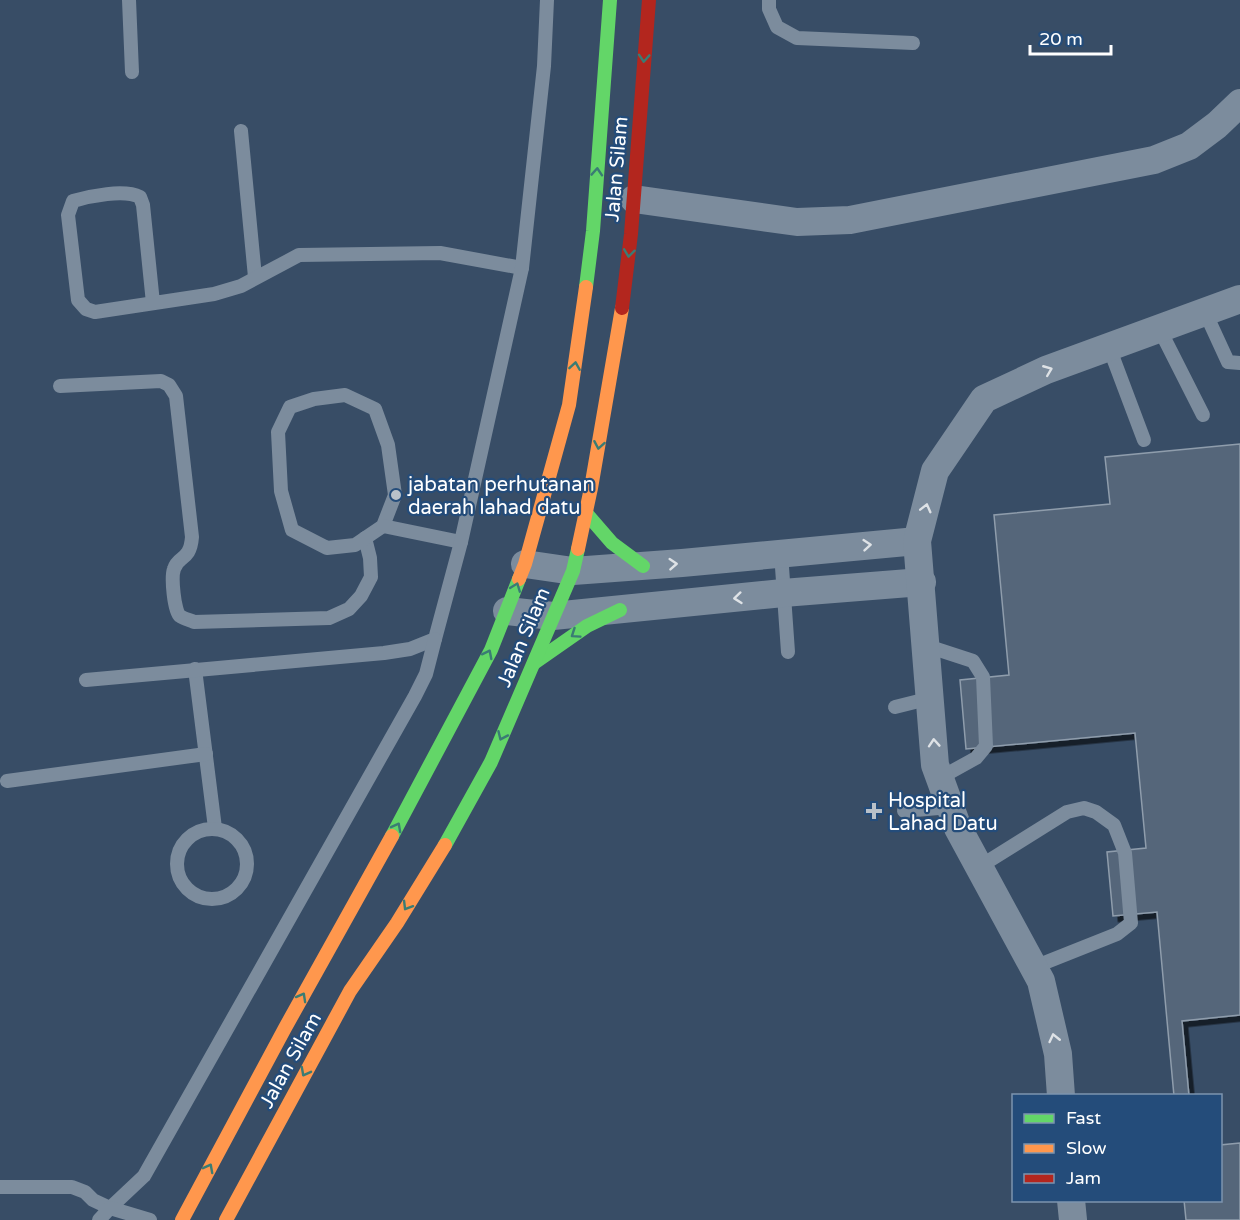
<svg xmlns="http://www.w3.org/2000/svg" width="1240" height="1220" viewBox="0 0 1240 1220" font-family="'Varela Round',sans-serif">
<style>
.building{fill:#55667a;stroke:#8f9dac;stroke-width:1.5;filter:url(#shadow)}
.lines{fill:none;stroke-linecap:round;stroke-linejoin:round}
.lane{stroke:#7c8c9d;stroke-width:14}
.street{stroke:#7c8c9d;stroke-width:28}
.fast{stroke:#63d668;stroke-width:14}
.slow{stroke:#ff974d;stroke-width:14}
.jam{stroke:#b3261e;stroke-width:14}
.oneway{stroke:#3a7c74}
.oneway2{stroke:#dee2e6}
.poi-dot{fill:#b9c1c9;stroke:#244c7a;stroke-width:2}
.labels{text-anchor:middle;stroke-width:4.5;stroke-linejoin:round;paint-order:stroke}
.street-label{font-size:20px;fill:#fff;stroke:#244c7a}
.poi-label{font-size:20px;fill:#fff;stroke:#244c7a;text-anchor:start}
</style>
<defs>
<filter id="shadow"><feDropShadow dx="5.5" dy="5.5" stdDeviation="0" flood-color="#0009"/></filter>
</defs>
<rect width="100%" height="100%" fill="#384d66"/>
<g class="building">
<path d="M1240 444V1015L1182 1021 1189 1096H1174L1157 912 1113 916 1107 852 1146 848 1135 733 966 749 960 680 1009 675 994 515 1110 504 1105 457Z"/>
<path d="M1240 1143V1220H1186L1184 1200H1220V1145Z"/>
</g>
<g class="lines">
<g class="lane">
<path d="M129 0 132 72"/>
<path d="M769 0V9L777 27 797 38 913 43"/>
<path d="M241 131 255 277"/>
<path d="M153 303 143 205 140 197C124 189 90 196 73 201L68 215 78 300 86 309 95 312 214 294 241 286 299 255 440 253 522 268"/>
<path d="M1205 312 1228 362 1240 363"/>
<path d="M1159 328 1203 415"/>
<path d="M1109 347 1144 440"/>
<path d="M60 386 161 381 169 385 176 396 192 537C190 562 178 555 174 569 171 577 174 611 180 616 184 619 190 620 194 622L329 618 349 609 361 596 371 577 370 558 365 538"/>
<path d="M345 395 375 409 388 445 395 495 383 526 355 545 327 548 292 530 281 491 278 432 290 407 314 399Z"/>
<path d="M383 526 461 542"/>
<path d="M781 553 788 652"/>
<path d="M927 646 973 661 983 677 986 746 976 758 940 778"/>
<path d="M195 669 215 828"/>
<path d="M86 680 384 653 410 649 435 639 461 542 522 268 544 66 547 0"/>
<path d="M895 707 931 698"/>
<path d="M7 781 206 754"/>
<path d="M904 811 950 807"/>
<circle cx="212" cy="864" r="35"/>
<path d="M979 867 1067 812 1084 808 1096 812 1114 825 1125 853 1131 923 1117 934 1034 967"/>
<path d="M0 1187H72L85 1192 93 1200 110 1208 144 1176 415 696 426 674 435 639"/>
<path d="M99 1220 110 1208 150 1220"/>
</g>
<g class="street">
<path d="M634 199 797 222 850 220 1154 160 1189 146 1217 125 1240 103"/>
<path d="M525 564 573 571 682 563 917 541"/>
<path d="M507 611 553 616 783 593 922 582"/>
<path d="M1061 1096 1058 1054 1041 981 958 828 935 765 917 541 935 471 984 399 1046 370 1240 299"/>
<path d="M1071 1200 1073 1220"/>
</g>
<g class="fast">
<path d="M586 287 593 231 610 0"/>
<path d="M586 513 612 543 643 566"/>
<path d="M534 663 587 626 620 610"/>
<path d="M392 836 491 650 519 579"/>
<path d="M445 845 491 762 573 571 578 549"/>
</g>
<g class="slow">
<path d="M578 549 591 488 622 308"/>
<path d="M519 579 525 564 569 405 586 287"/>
<path d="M182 1220 285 1028 392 836"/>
<path d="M226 1220 350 991 397 923 445 845"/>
</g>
<path class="jam" d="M622 308 631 234 649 0"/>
</g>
<defs><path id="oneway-chevron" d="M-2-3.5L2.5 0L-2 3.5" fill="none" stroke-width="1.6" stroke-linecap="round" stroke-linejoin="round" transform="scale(1.5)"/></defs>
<g class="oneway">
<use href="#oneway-chevron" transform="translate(644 58) rotate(94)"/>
<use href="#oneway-chevron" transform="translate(597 172) rotate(-86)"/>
<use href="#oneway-chevron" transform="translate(629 253) rotate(97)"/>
<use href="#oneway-chevron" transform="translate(575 366) rotate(-81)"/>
<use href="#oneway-chevron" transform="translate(599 445) rotate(100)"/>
<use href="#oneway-chevron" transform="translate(516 587) rotate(-69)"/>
<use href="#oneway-chevron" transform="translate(575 634) rotate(146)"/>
<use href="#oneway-chevron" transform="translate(488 654) rotate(-63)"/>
<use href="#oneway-chevron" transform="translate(502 736) rotate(114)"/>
<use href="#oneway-chevron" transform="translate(397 827) rotate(-62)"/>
<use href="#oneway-chevron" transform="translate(407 906) rotate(121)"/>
<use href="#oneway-chevron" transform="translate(302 997) rotate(-61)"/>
<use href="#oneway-chevron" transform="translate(305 1072) rotate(118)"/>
<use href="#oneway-chevron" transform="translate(209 1168) rotate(-62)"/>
</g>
<g class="oneway2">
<use href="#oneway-chevron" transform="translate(1048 370) rotate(-22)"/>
<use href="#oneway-chevron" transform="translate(926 508) rotate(-76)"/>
<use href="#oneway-chevron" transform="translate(867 545) rotate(-5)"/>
<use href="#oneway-chevron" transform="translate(673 564) rotate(-4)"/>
<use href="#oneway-chevron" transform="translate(738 598) rotate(174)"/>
<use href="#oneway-chevron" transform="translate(934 743) rotate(-94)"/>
<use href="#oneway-chevron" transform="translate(1054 1038) rotate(-103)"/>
</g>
<g class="poi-dot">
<circle cx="396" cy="495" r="6"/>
<path d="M871 802h6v6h6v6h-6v6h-6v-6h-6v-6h6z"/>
</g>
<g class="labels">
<g class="street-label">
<text transform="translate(616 169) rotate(-85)" y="7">Jalan Silam</text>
<text transform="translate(523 637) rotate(-67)" y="7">Jalan Silam</text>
<text transform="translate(290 1060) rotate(-61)" y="7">Jalan Silam</text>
</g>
<g class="poi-label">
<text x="408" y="491">jabatan perhutanan<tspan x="408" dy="23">daerah lahad datu</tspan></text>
<text x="888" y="807">Hospital<tspan x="888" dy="23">Lahad Datu</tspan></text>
</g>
</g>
<rect x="1012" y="1094" width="210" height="108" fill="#244c7a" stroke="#7c94af" stroke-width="1.5"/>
<rect x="1024" y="1114" width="30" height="9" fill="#63d668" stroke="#7c94af" stroke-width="1.5"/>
<text x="1066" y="1124" font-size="18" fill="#ffffff">Fast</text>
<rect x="1024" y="1144" width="30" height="9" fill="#ff974d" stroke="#7c94af" stroke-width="1.5"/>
<text x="1066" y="1154" font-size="18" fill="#ffffff">Slow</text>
<rect x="1024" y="1174" width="30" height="9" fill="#b3261e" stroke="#7c94af" stroke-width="1.5"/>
<text x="1066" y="1184" font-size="18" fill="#ffffff">Jam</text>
<path d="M1030 45v9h81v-9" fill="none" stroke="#ffffff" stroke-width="3"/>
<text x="1039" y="45" font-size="18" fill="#ffffff" stroke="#244c7a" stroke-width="4.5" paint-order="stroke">20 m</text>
</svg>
